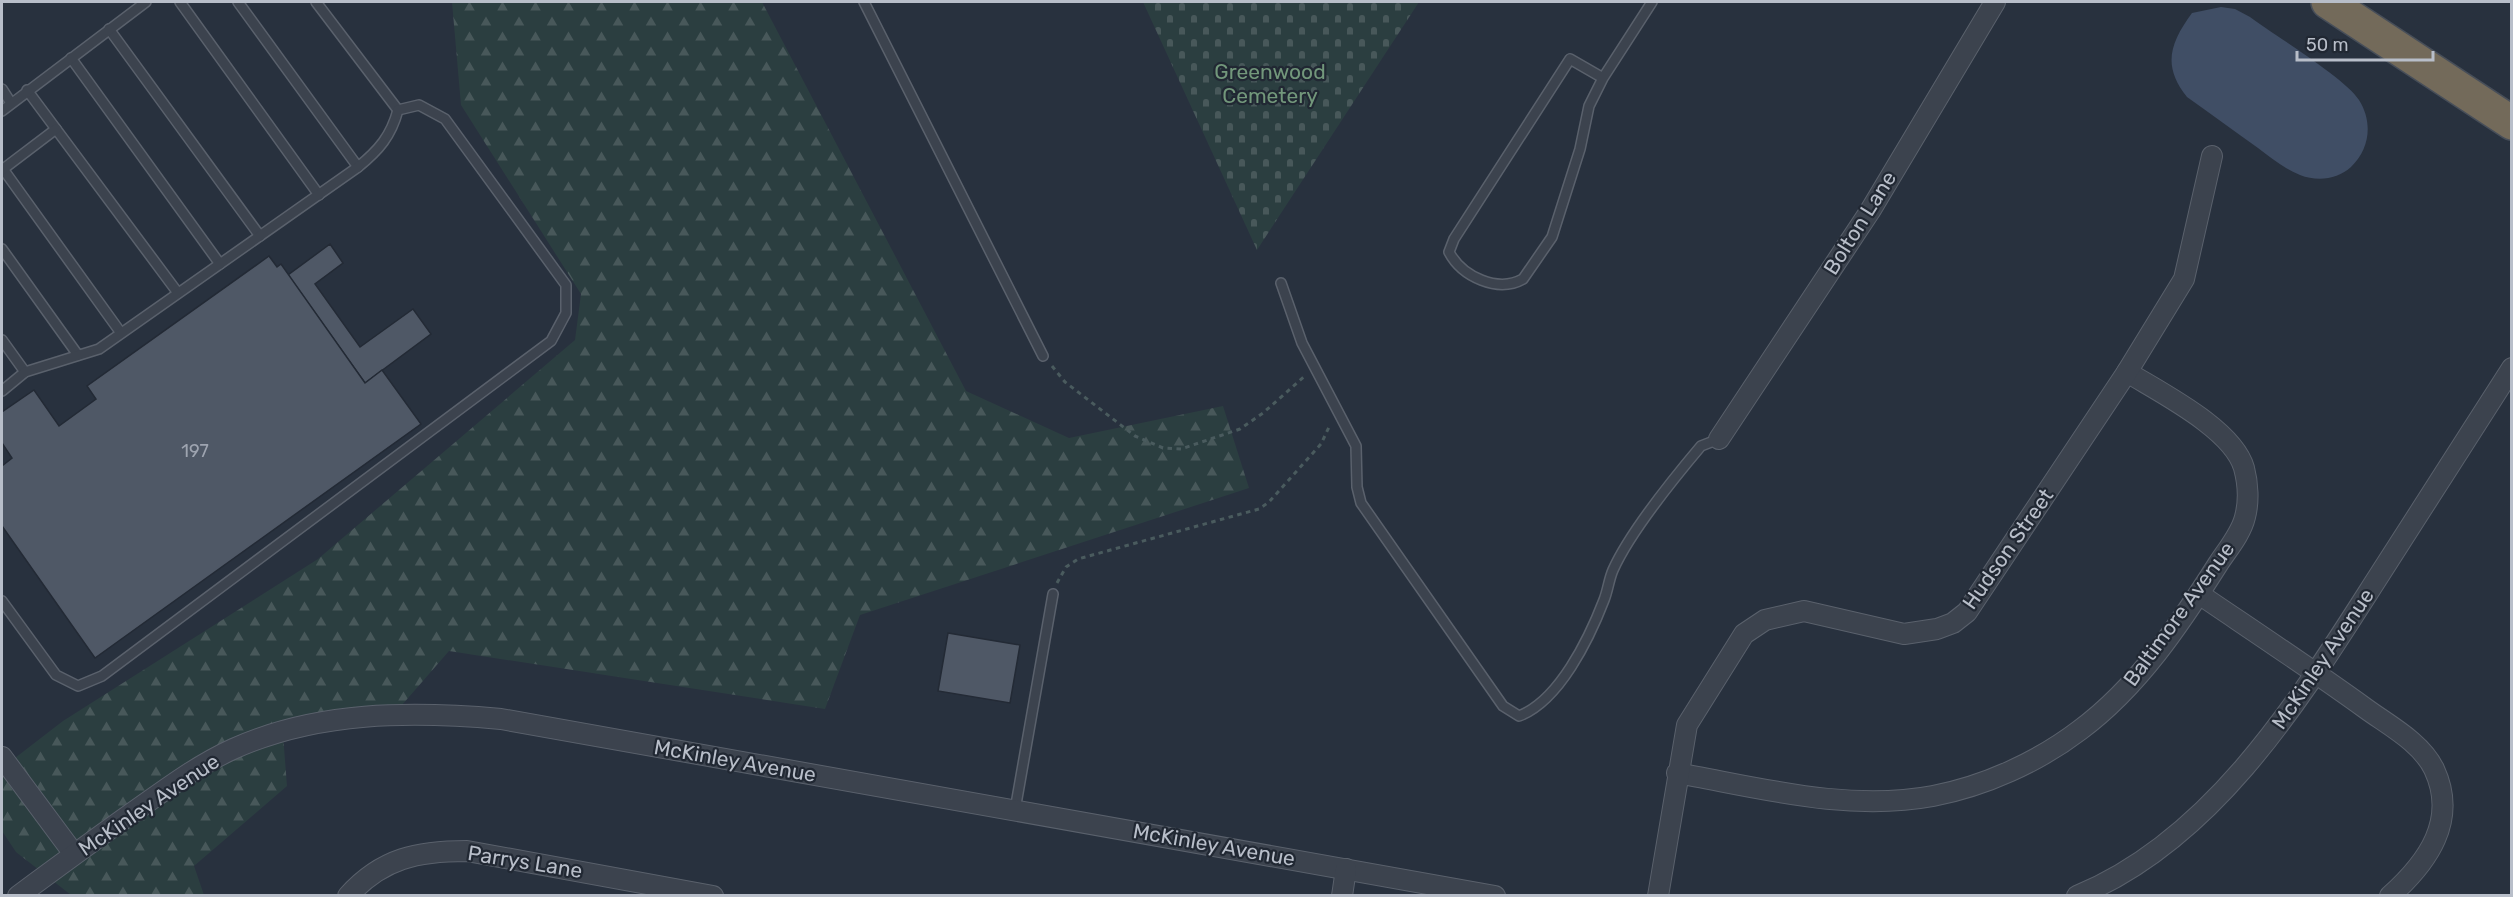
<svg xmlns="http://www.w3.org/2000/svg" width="2513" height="897" viewBox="0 0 2513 897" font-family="Rubik,sans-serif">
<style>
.forest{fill:url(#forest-firs)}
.cemetery{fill:url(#cemetery-stones)}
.water{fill:#404e65}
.building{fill:#4f5866;stroke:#232a35;stroke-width:1.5}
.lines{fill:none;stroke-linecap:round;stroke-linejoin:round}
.lane-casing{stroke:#5a616c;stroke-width:12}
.street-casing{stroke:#5a616c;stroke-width:22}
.highway-casing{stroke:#474e59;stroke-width:36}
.path{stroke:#4a5b5e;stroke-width:3;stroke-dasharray:4.5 4.5;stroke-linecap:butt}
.lane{stroke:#3c434e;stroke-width:9}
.street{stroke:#3c434e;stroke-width:20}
.highway{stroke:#736a5a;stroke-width:33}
.labels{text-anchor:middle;stroke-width:4.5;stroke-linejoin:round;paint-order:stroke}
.number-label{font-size:18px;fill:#9ea4b0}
.park-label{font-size:21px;fill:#72977b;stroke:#212833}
.street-label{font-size:21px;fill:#b8bec9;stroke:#212833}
</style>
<defs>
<pattern id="forest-firs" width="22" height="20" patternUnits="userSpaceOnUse" patternTransform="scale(1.5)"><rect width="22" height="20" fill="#2b3e40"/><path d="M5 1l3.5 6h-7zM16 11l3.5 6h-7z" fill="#48585a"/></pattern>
<pattern id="cemetery-stones" width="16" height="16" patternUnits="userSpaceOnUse" patternTransform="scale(1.5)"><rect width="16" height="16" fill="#2b3e40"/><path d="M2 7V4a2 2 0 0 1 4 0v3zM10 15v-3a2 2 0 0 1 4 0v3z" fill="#48585a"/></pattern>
</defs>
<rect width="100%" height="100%" fill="#28313e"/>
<path class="forest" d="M452 2H762L966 391 1069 438 1223 406 1249 488 860 615 825 709 449 651 395 713 283 735 287 786 194 866 204 895H71L16 852 2 831V768L63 721 318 559 575 340 581 294 461 105Z"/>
<path class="cemetery" d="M1143 2H1419L1257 250Z"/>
<path class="water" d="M2221 7 2235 9 2250 17C2274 35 2345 78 2359 100 2373 122 2370 149 2351 167 2338 179 2318 182 2300 175 2285 169 2271 158 2258 148 2234 131 2211 114 2187 97 2162 66 2170 43 2192 13Z"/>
<g class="building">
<path d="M330 244 343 263 315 284 360 347 413 309 431 334 365 383 288 275Z"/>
<path d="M269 256 277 267 281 264 365 383 382 370 421 424 95 658 2 526V466L12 458 2 443V412L34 390 59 426 96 399 87 386Z"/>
<path d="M948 633 1020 645 1010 703 938 691Z"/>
</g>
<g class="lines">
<g class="lane-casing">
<g id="lane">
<path d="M180 2 319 195"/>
<path d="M238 2 358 167"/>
<path d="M316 2 398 110"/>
<path d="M864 2 1043 356"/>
<path d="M109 29 260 236"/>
<path d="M71 58 220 264"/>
<path d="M1603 78 1570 59 1454 239 1449 252C1462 277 1498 293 1523 279L1552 237 1580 149 1589 106 1603 78 1652 2"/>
<path d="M2 89 11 103"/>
<path d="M27 90 178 293"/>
<path d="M2 111 146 2"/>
<path d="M3 169 121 333"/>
<path d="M2 170 56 129"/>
<path d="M2 249 78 355"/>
<path d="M1281 283 1302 343 1356 446 1357 487 1361 503 1503 706 1519 716C1559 701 1589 639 1604 600 1608 590 1609 579 1613 570 1630 532 1674 478 1701 446L1719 439"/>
<path d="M2 340 25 372"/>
<path d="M2 391 25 372 99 349 358 167C379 150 391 136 398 110L419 105 445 119 566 285V313L551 341 102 676 78 686 56 675 2 601"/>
<path d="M1015 810 1053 594"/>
</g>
</g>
<g class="street-casing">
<g id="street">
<path d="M1719 439 1870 211 1995 2"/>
<path d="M2199 594C2255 632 2311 669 2365 708 2388 725 2421 742 2434 769 2458 820 2428 862 2390 896"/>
<path d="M2 757 74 854"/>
<path d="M1677 773C1761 788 1848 812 1933 796 1985 786 2038 762 2080 730 2138 687 2180 624 2218 564 2227 550 2241 534 2245 517 2249 502 2248 483 2244 468 2233 429 2161 393 2127 372"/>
<path d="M18 896C56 868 94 840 132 813 165 790 196 766 233 749 317 711 411 711 501 719L1495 896"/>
<path d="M348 896C382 858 418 851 467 851L713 896"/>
<path d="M1342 896 1346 869"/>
<path d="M1658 896 1687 725 1744 634 1765 620 1804 611 1904 634 1937 629 1953 623 1967 612 2127 372 2184 279 2212 156"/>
<path d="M2077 896C2216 839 2303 694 2380 574 2424 505 2468 437 2512 368"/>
</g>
</g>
<g class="highway-casing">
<path id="highway" d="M2328 2 2512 123"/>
</g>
<g class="path">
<path d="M1052 366 1065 382 1135 436 1163 448 1181 449 1240 429 1263 413 1306 375"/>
<path d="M1057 583 1066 567 1078 559 1259 509 1269 502 1321 444 1330 425"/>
</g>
<use href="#lane" class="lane"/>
<use href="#street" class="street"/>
<use href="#highway" class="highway"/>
</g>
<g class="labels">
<g class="number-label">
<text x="195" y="457">197</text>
</g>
<g class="park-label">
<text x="1270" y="79">Greenwood<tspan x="1270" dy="24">Cemetery</tspan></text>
</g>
<g class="street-label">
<text transform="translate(1860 223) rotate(-58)" y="7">Bolton Lane</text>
<text transform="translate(2008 549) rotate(-55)" y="7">Hudson Street</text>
<text transform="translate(2179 614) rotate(-54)" y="7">Baltimore Avenue</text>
<text transform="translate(2323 659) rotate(-56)" y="7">McKinley Avenue</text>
<text transform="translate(735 761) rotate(10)" y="7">McKinley Avenue</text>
<text transform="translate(149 805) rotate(-34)" y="7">McKinley Avenue</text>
<text transform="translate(1214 845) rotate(10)" y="7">McKinley Avenue</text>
<text transform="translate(525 862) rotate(9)" y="7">Parrys Lane</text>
</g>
</g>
<rect width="2513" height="897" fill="none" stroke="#b8bec9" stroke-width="6"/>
<path d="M2297 51v9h136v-9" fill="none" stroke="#b8bec9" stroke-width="3"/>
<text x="2306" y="51" font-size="18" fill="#b8bec9" stroke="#212833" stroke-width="4.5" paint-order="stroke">50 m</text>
</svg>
